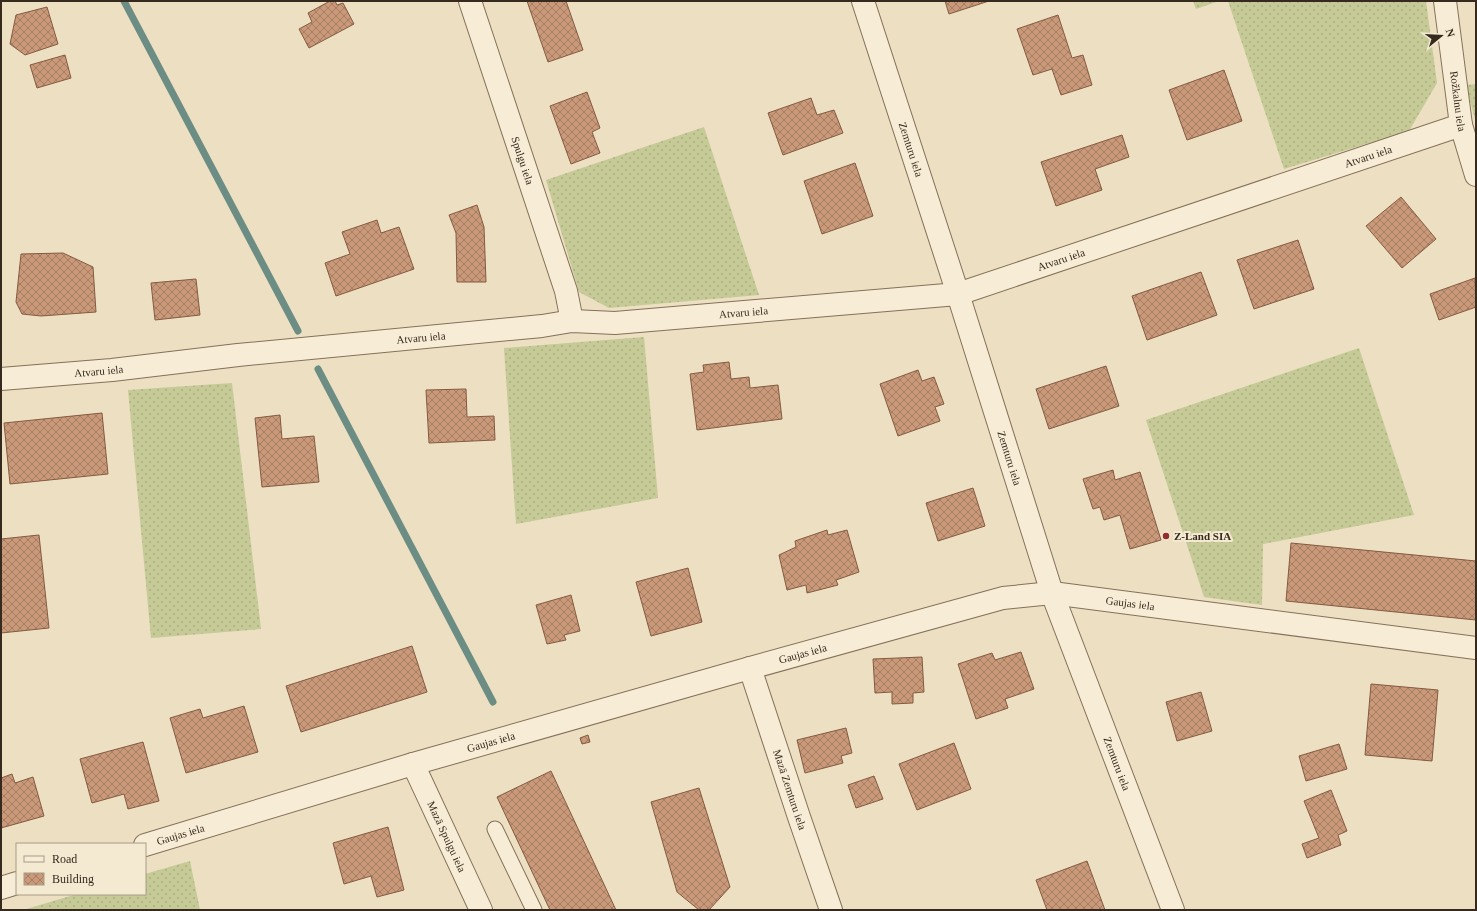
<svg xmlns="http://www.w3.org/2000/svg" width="1477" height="911" viewBox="0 0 1477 911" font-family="Georgia,serif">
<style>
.grass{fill:url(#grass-dots)}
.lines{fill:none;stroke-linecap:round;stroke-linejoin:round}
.stream{stroke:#6c8d84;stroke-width:7}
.building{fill:url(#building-cross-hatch);stroke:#845a40}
.lane-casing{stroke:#85705a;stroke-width:17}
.street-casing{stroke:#85705a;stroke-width:24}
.lane{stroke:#f7ecd5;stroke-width:15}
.street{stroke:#f7ecd5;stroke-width:22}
.poi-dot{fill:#922c2e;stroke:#f4e9d1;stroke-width:1.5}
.labels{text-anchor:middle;stroke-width:4;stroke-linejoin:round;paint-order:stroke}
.street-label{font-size:11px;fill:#36291d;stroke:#f4e9d1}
.poi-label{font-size:11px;font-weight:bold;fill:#36291d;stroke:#f4e9d1;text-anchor:start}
</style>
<defs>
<pattern id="grass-dots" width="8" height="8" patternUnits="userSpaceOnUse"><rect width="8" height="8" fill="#c5ca96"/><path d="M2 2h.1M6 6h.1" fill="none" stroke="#aaae81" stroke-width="1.8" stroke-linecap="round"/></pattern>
<pattern id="building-cross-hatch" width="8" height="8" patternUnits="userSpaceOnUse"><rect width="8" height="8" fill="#c99979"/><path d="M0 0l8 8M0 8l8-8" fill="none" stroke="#a47d63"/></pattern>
</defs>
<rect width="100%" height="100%" fill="#ecdfc2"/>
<g class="grass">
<path d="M1193 1H1219L1196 9Z"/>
<path d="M1228 1H1426L1437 83 1409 131 1284 169Z"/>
<path d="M1476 84V123L1466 85Z"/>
<path d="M704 127 759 295 609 308 579 292 546 180Z"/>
<path d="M644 337 658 498 516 524 504 348Z"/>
<path d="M1359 348 1414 515 1263 544 1262 605 1204 597 1146 420Z"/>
<path d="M232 383 261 629 151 638 128 390Z"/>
<path d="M190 861 200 910H23L77 894H145V874Z"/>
</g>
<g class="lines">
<g class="stream">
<path d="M124 1 298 331"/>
<path d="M318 369 493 702"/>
</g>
</g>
<g class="building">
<path d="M330 1H335L337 5 343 3 354 24 309 48 299 29 312 22 308 13Z"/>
<path d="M527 1H566L583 50 548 62Z"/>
<path d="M945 1H989L949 14Z"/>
<path d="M47 7 58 44 25 55 10 44 16 15Z"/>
<path d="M1058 15 1072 58 1083 55 1092 85 1061 95 1052 69 1033 75 1017 29Z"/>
<path d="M65 55 71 78 37 88 30 65Z"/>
<path d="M1224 70 1242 121 1187 140 1169 90Z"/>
<path d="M587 92 600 128 592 132 600 153 571 164 550 106Z"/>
<path d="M811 98 817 115 834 110 843 133 783 155 768 113Z"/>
<path d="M1122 135 1129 157 1095 169 1102 190 1056 206 1041 162Z"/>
<path d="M855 163 873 216 822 234 804 181Z"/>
<path d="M1401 197 1436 239 1402 268 1366 226Z"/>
<path d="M477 205 484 227 486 282H457L456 233 449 215Z"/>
<path d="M377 220 381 233 399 227 414 269 336 296 325 263 350 254 342 232Z"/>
<path d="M1298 240 1314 289 1254 309 1237 260Z"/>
<path d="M63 253 93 267 96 312 41 316 22 314 16 302 21 254Z"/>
<path d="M1201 272 1217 315 1147 340 1132 296Z"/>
<path d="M1475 278 1476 307 1439 320 1430 294Z"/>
<path d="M196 279 200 315 155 320 151 283Z"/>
<path d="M729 362 731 379 749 377 750 388 778 385 782 419 697 430 690 374 704 372 703 365Z"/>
<path d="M1106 366 1119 406 1049 429 1036 389Z"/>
<path d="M918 370 922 381 934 377 944 404 935 407 940 421 898 436 880 384Z"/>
<path d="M466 389 467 417 494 416 495 440 429 443 426 390Z"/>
<path d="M102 413 108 474 10 484 4 423Z"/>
<path d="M280 415 282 439 314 436 319 482 262 487 255 418Z"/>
<path d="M1113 470 1115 480 1140 472 1161 540 1130 549 1120 515 1104 520 1100 507 1093 509 1083 479Z"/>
<path d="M973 488 985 526 938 541 926 503Z"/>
<path d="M827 530 828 535 847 530 859 572 836 580 838 585 807 593 806 585 787 590 779 555 796 547 795 541Z"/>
<path d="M39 535 49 628 1 633V539Z"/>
<path d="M1291 543 1476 561V620L1286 601Z"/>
<path d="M688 568 702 622 651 636 636 582Z"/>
<path d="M571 595 580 631 564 635 566 640 547 644 536 605Z"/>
<path d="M412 646 427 692 301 732 286 686Z"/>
<path d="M1021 652 1034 689 1005 699 1008 708 976 719 958 664 992 653 995 660Z"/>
<path d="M922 657 924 692 913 693V703L892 704V692L875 693 873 659Z"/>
<path d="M1371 684 1438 690 1432 761 1365 755Z"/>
<path d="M1201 692 1212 731 1177 741 1166 702Z"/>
<path d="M244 706 258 752 186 773 170 718 200 709 203 718Z"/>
<path d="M846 728 852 753 841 756 843 763 805 773 797 740Z"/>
<path d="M588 735 590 742 582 744 580 738Z"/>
<path d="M143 742 159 801 128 809 124 794 92 803 80 759Z"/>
<path d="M954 743 971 789 917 810 899 764Z"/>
<path d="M1339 744 1347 769 1306 781 1299 756Z"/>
<path d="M551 771 616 910H550L497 797Z"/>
<path d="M12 774 15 783 33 777 44 816 1 828V778Z"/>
<path d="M874 776 883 799 856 808 848 785Z"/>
<path d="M699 788 730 887 709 910H699L677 892 651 802Z"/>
<path d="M1331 790 1347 831 1338 835 1341 845 1307 858 1302 844 1319 838 1304 801Z"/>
<path d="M388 827 404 890 377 897 371 876 344 884 333 843Z"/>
<path d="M1087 861 1105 910H1047L1036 880Z"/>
</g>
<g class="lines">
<g class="lane-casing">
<path id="lane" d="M495 829 534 910"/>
</g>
<g class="street-casing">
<g id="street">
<path id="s1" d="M470 1 566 291 572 321"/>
<path id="s2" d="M863 1 958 294 1052 593 1173 910"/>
<path id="s3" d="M1445 1 1461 125 1476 175"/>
<path id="s4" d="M1 379 112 370 238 355 542 326 572 321 615 323 958 294 1461 125"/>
<path id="s5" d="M750 668 799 817 831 910"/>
<path id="s6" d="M413 764 481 910"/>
<path id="s7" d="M145 845 413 764 750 668 1003 598 1052 593 1476 648"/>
<path d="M1 888 17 883"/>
</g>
</g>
<use href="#lane" class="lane"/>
<use href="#street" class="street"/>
</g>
<circle class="poi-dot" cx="1166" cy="536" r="4"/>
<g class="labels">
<g class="street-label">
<text dy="4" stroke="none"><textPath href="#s3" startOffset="101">Rožkalnu iela</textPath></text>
<text dy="4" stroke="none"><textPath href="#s2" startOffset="156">Zemturu iela</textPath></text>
<text dy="4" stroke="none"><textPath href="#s4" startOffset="1394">Atvaru iela</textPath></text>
<text dy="4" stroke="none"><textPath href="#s1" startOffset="168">Spulgu iela</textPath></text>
<text dy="4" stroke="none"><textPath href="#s4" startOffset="1070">Atvaru iela</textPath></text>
<text dy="4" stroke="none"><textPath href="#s4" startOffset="746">Atvaru iela</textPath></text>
<text dy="4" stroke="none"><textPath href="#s4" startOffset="422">Atvaru iela</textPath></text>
<text dy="4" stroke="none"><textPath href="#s4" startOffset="98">Atvaru iela</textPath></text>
<text dy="4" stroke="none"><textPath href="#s2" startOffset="480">Zemturu iela</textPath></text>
<text dy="4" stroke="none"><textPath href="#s7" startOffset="1021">Gaujas iela</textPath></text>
<text dy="4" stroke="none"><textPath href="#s7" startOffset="685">Gaujas iela</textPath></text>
<text dy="4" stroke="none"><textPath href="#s7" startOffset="361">Gaujas iela</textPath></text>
<text dy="4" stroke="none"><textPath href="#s2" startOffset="804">Zemturu iela</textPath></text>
<text dy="4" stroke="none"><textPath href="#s5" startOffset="128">Mazā Zemturu iela</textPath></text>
<text dy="4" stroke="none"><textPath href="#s7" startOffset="37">Gaujas iela</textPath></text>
<text dy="4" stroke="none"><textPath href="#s6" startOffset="80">Mazā Spulgu iela</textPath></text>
</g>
<g class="poi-label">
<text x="1174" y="540">Z-Land SIA</text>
</g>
</g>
<rect width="1477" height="911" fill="none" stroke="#36291d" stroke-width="4"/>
<rect x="16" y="843" width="130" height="52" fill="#f4e9d1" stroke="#a89c89"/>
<rect x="24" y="856" width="20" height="6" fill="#f7ecd5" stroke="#a89c89"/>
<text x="52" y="863" font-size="12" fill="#36291d">Road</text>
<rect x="24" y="873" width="20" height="12" fill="url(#building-cross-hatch)" stroke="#a89c89"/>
<text x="52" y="883" font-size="12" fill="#36291d">Building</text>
<g transform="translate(1441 36) rotate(72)" stroke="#f4e9d1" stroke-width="3" paint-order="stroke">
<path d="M0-3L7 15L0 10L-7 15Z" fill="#36291d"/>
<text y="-6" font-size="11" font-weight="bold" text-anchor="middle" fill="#36291d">N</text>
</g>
</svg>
